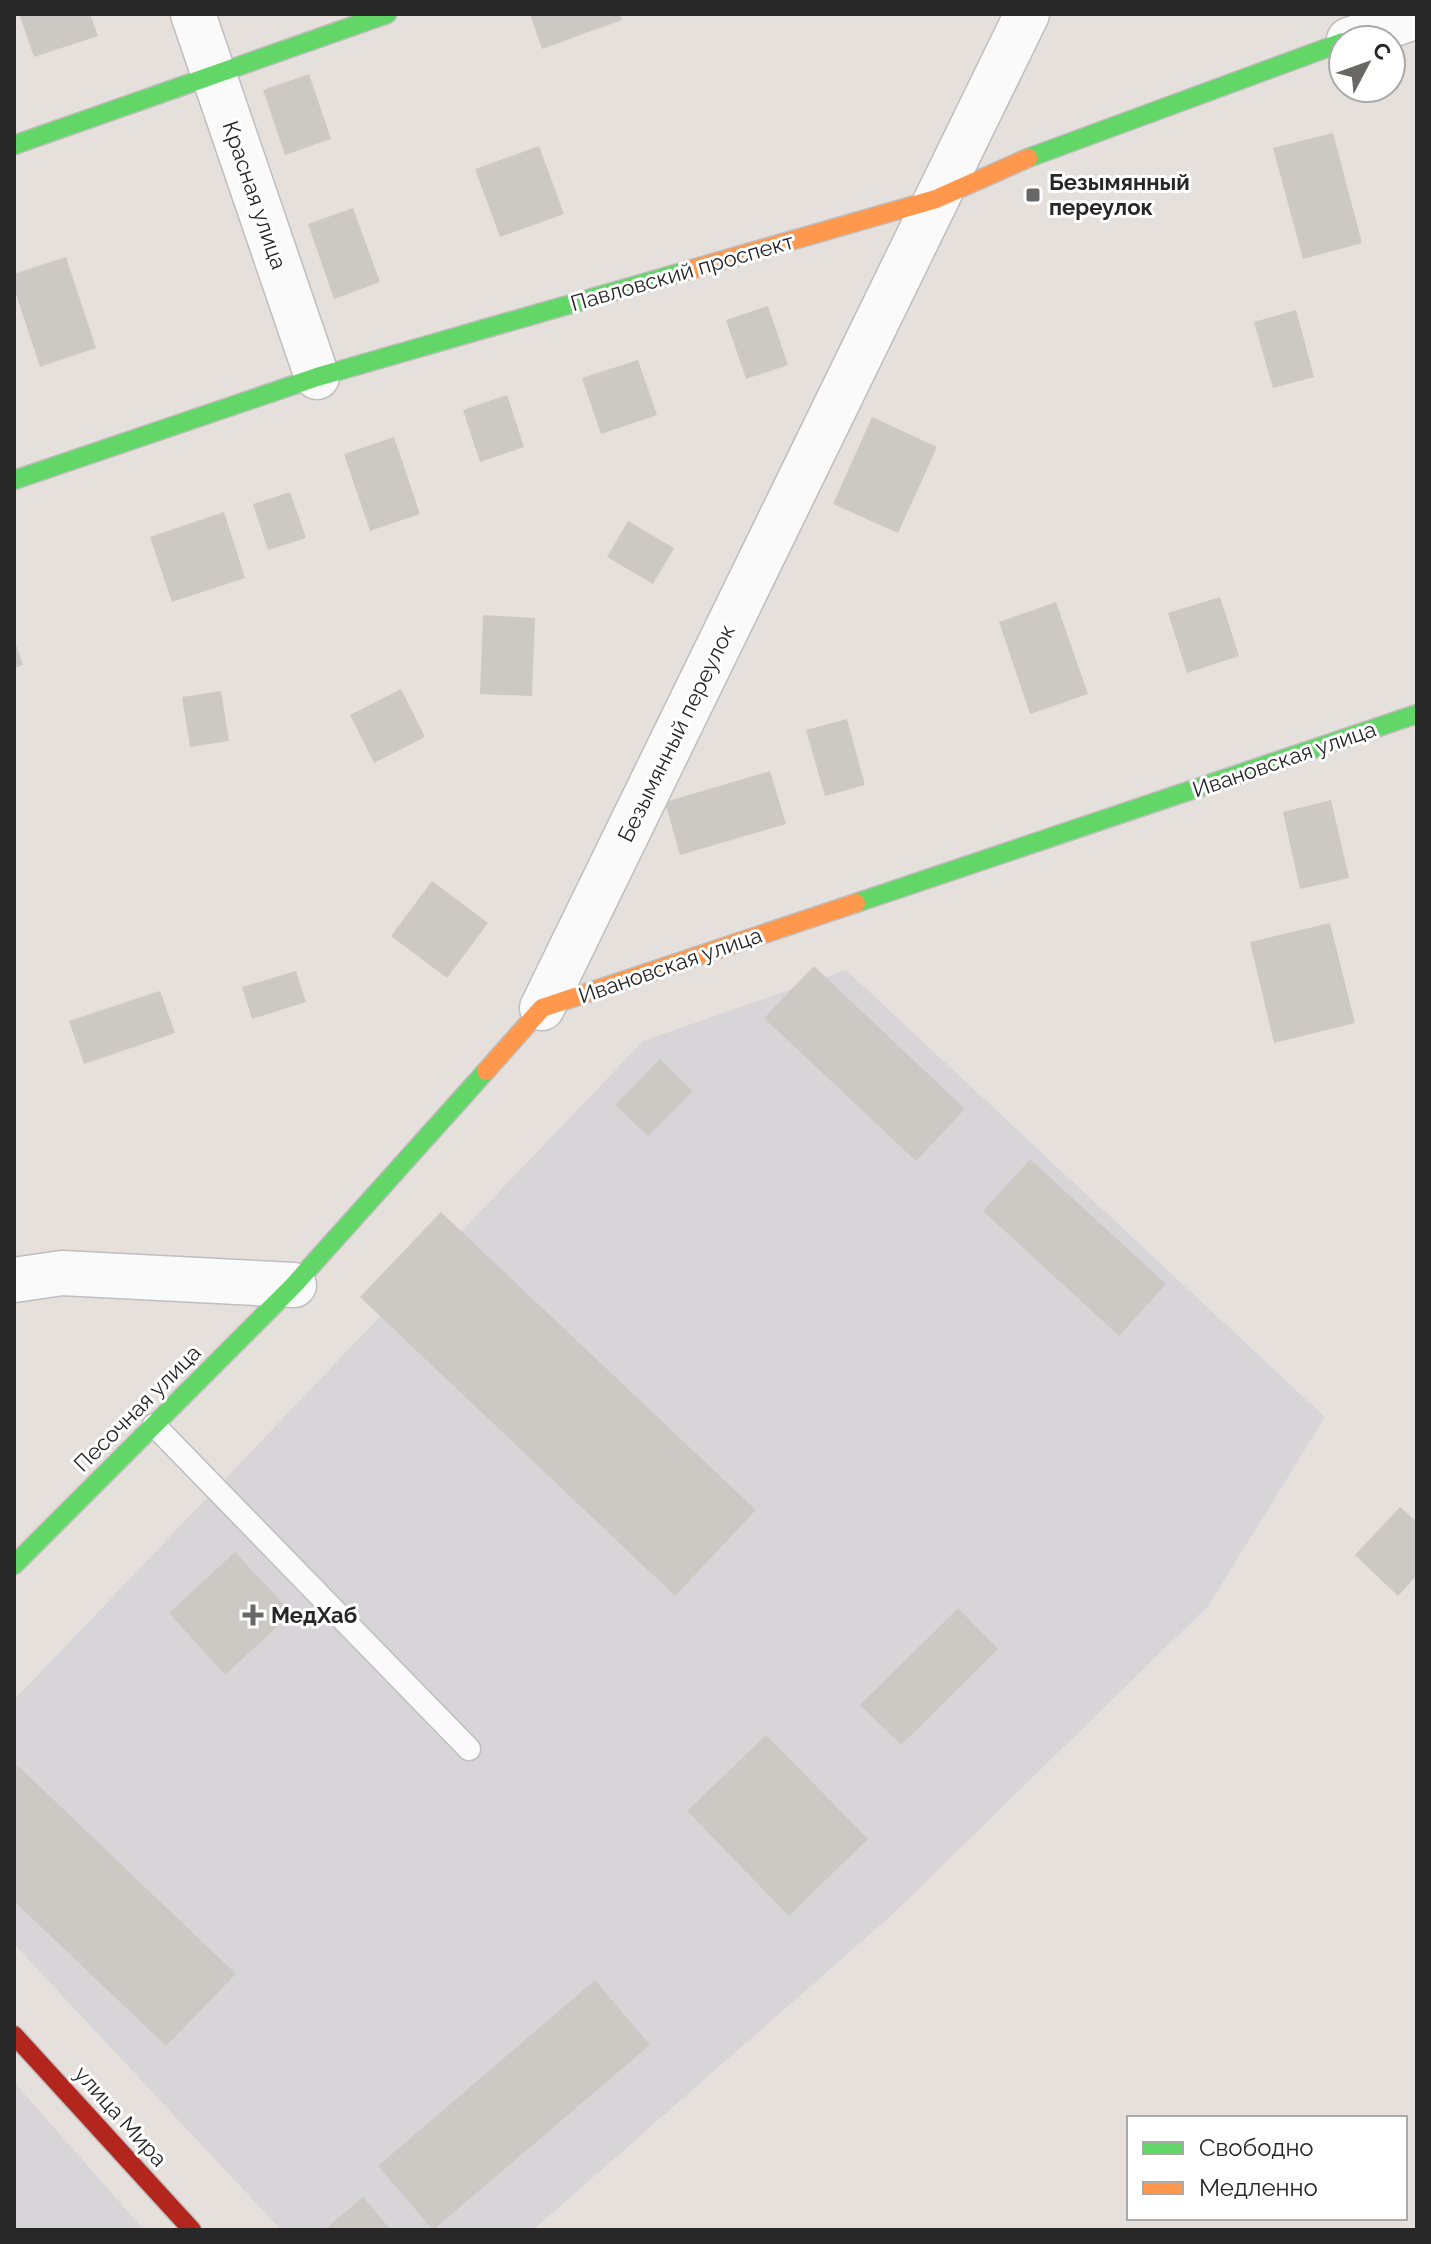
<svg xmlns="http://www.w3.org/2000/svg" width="1431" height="2244" viewBox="0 0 1431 2244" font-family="Raleway,sans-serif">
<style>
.industrial{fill:#d8d5d8}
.building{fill:#ccc9c5}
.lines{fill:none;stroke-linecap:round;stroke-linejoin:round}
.lane-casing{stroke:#bfbdbe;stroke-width:25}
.street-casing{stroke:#bfbdbe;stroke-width:47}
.fast-casing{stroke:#bfbdbe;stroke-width:21}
.slow-casing{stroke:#bfbdbe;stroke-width:21}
.jam-casing{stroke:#bfbdbe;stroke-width:21}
.lane{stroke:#fbfafa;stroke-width:22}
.street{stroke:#fbfafa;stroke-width:44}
.fast{stroke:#63d668;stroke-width:18}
.slow{stroke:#ff974d;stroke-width:18}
.jam{stroke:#b3261e;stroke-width:18}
.poi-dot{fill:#6a6866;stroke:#fff;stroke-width:3}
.labels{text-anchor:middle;stroke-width:6;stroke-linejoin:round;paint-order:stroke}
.poi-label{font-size:22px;font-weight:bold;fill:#272727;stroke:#fff;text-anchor:start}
.street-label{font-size:22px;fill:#272727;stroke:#fff}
</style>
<rect width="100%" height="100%" fill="#e6e0dc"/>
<g class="industrial">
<path d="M846 970 1325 1417 1209 1605 894 1913 533 2230H281L14 1944V1700L643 1041Z"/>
<path d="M14 2082 144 2230H14Z"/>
</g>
<g class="building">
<path d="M19 14H90L98 36 34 57Z"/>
<path d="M530 14H620L622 20 542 49Z"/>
<path d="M309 74 331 139 285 155 263 90Z"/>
<path d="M1333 133 1362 243 1303 259 1273 148Z"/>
<path d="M539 146 564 214 500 237 475 169Z"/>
<path d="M353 208 380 282 334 299 308 224Z"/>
<path d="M66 257 96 348 40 367 14 288V274Z"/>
<path d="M768 306 788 365 746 379 726 320Z"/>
<path d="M1296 310 1314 377 1273 388 1254 322Z"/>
<path d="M638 360 657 415 601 434 582 378Z"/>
<path d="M507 395 524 447 480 462 463 410Z"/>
<path d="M872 417 937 447 898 533 833 504Z"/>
<path d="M394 437 420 514 370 531 344 454Z"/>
<path d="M290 492 306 538 268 550 253 504Z"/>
<path d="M224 512 245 578 172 602 150 537Z"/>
<path d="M628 521 674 548 653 584 607 557Z"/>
<path d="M1220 597 1239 656 1187 673 1168 613Z"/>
<path d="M1056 602 1088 694 1030 714 999 622Z"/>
<path d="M483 615 535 618 532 696 480 694Z"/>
<path d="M14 639 23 665 14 668Z"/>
<path d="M401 689 425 737 374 763 350 715Z"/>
<path d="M221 691 229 741 190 747 182 697Z"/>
<path d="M847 719 865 785 825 796 806 730Z"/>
<path d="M770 771 786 824 680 855 665 802Z"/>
<path d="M1331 800 1349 878 1300 889 1283 812Z"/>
<path d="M432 881 488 923 447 978 391 936Z"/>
<path d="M1330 923 1355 1023 1274 1043 1250 942Z"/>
<path d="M814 966 965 1109 916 1161 764 1018Z"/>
<path d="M296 971 306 1002 252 1019 242 987Z"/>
<path d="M160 991 175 1033 84 1064 69 1021Z"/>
<path d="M660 1059 693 1091 648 1136 615 1105Z"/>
<path d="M1030 1159 1166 1284 1119 1336 983 1211Z"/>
<path d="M441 1212 756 1510 675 1596 360 1297Z"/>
<path d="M1400 1507 1417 1522V1575L1398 1596 1355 1555Z"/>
<path d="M235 1552 292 1613 225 1675 169 1613Z"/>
<path d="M958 1608 998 1649 901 1745 860 1705Z"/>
<path d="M766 1735 868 1839 789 1916 687 1811Z"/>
<path d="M14 1762 236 1974 166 2046 14 1901Z"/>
<path d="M595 1980 650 2045 433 2230 378 2166Z"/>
<path d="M363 2197 391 2230H324Z"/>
</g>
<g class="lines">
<g class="lane-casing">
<path id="lane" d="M154 1425 469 1749"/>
</g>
<g class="street-casing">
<g id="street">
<path d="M193 14 317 377"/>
<path d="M1349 40 1417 16"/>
<path d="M542 1008 1027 14"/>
<path d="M14 1280 62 1273 294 1285"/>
</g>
</g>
<g class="fast-casing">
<g id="fast">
<path d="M14 145 387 14"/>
<path d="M1028 158 1343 42"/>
<path d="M14 480 317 377 689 270"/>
<path d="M856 903 1417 714"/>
<path d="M14 1565 294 1285 486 1071"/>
</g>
</g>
<g class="slow-casing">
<g id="slow">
<path d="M689 270 936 199 1028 158"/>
<path d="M486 1071 542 1008 856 903"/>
</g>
</g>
<g class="jam-casing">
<path id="jam" d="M14 2035 192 2230"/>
</g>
<use href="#lane" class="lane"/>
<use href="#street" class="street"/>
<use href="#fast" class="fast"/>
<use href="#slow" class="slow"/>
<use href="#jam" class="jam"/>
</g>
<g class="poi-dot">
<rect x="1025" y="187" width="16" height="16" rx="4"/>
<path d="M249 1603h8v8h8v8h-8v8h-8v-8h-8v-8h8z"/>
</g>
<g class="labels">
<g class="poi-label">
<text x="1049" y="190">Безымянный<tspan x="1049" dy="25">переулок</tspan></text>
<text x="271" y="1623">МедХаб</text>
</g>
<g class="street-label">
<text transform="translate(255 195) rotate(71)" y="8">Красная улица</text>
<text transform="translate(682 272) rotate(-16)" y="8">Павловский проспект</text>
<text transform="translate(676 733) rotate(-64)" y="8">Безымянный переулок</text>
<text transform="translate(1284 759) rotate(-19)" y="8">Ивановская улица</text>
<text transform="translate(670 965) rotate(-19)" y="8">Ивановская улица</text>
<text transform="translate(137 1408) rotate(-45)" y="8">Песочная улица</text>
<text transform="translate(121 2116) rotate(48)" y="8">улица Мира</text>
</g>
</g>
<rect width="1431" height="2244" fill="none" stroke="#272727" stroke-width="32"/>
<rect x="1127" y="2116" width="280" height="104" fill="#ffffff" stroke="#a9a9a9" stroke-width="2"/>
<rect x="1143" y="2142" width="40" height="12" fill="#63d668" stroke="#a9a9a9" stroke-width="2"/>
<text x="1199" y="2156" font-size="24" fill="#272727">Свободно</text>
<rect x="1143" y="2182" width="40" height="12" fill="#ff974d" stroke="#a9a9a9" stroke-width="2"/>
<text x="1199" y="2196" font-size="24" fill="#272727">Медленно</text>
<g transform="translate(1367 64) rotate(49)"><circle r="38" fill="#ffffff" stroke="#a9a9a9" stroke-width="2"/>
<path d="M0-6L14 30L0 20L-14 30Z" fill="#6a6866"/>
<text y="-12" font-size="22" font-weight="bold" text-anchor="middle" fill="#272727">С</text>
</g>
</svg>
